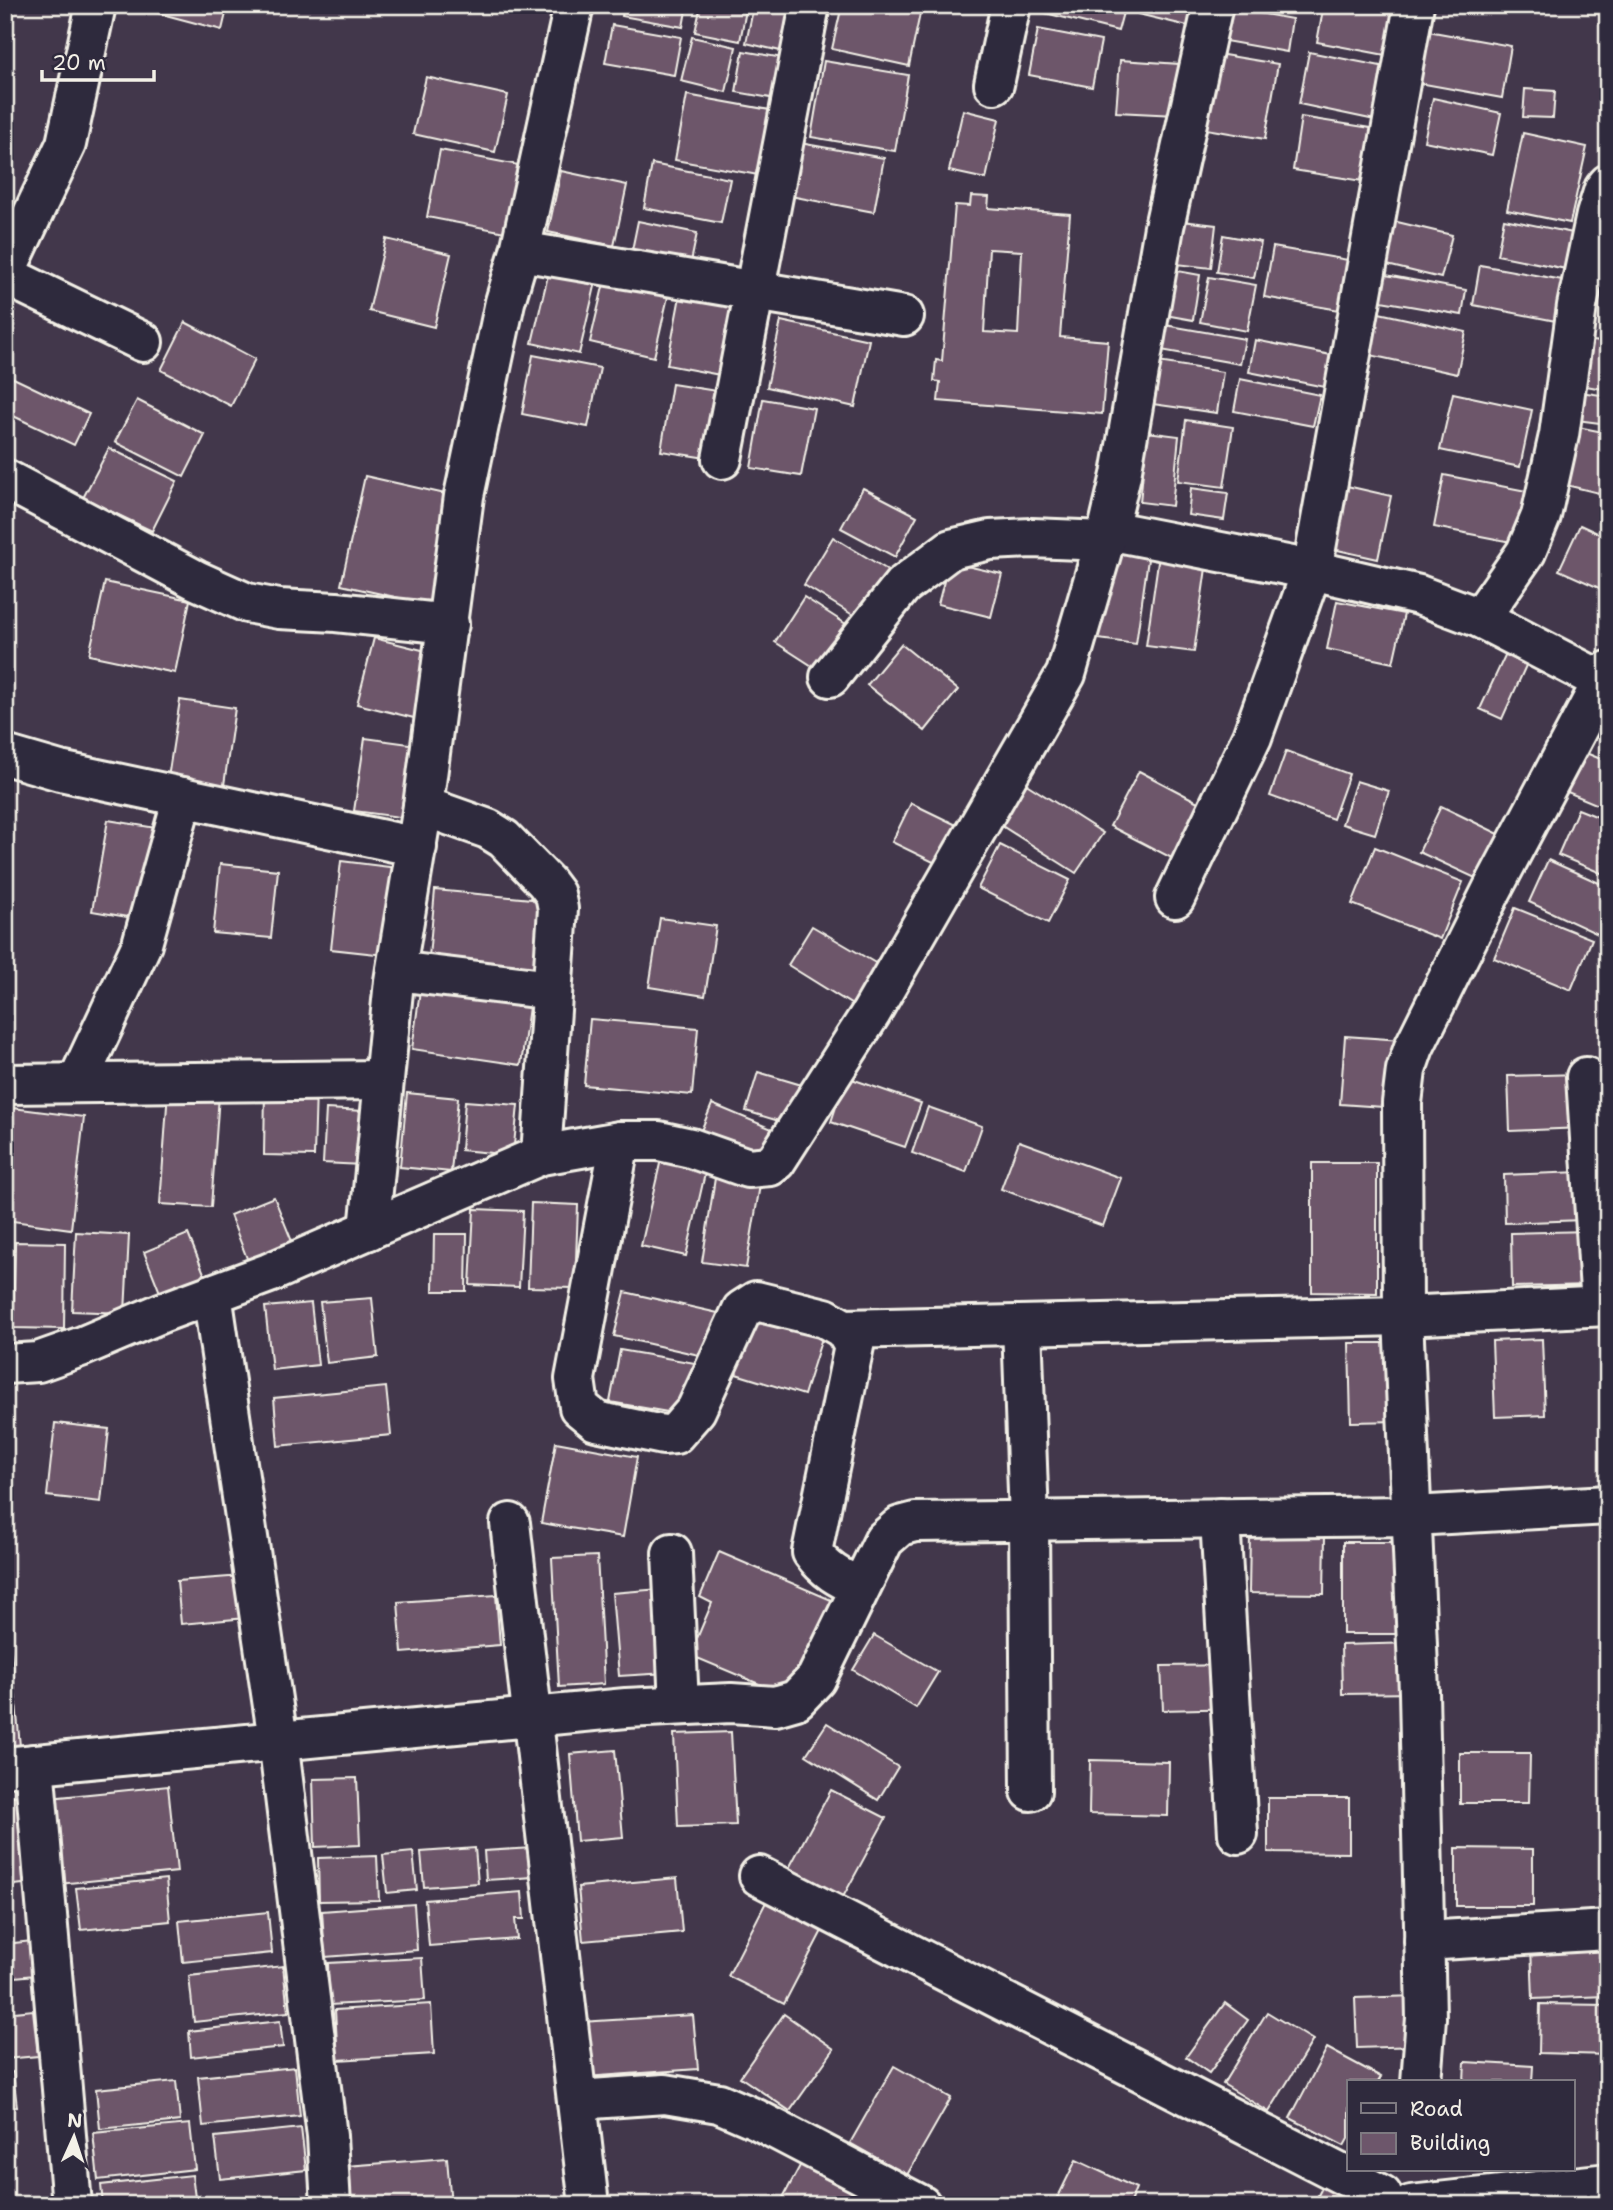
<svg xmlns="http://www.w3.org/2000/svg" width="1613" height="2210" viewBox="0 0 1613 2210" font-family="'Shantell Sans',sans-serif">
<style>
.building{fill:#6d566b;stroke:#f4f1e8;stroke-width:2;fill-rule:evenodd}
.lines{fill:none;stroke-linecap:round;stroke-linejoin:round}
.minor-casing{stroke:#f4f1e8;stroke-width:44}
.minor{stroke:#2f2a3d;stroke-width:38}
</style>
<rect width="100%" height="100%" fill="#42374b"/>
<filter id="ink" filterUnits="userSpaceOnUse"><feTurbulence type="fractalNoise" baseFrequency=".0143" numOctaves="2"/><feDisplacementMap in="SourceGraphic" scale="14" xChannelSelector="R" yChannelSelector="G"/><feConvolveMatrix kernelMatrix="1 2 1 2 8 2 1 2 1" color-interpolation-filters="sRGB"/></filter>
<g filter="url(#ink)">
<g class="building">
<path d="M128 5H228L222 30Z"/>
<path d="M624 5H687L683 27 622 16Z"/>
<path d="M701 5H747L740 41 695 32Z"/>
<path d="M754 5H778L798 10 789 53 746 43Z"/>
<path d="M842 5H904L921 9 909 66 832 49Z"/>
<path d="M1038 5H1125L1118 31 1037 11Z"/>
<path d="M1140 5H1198L1192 27 1138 14Z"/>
<path d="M1261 5H1305L1304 12Z"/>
<path d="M1324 5H1382L1410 11 1401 58 1317 42Z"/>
<path d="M1220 6 1292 19 1287 52 1214 39Z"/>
<path d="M612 25 681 37 674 75 605 63Z"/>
<path d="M1038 29 1101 41 1092 87 1029 75Z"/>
<path d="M1428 31 1511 46 1502 98 1419 83Z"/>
<path d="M692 37 736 47 726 92 681 81Z"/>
<path d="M743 51 789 59 782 100 736 92Z"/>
<path d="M1309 52 1386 67 1375 120 1299 104Z"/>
<path d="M1212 53 1278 64 1265 139 1200 128Z"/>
<path d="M1120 60 1180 64 1176 115 1116 112Z"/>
<path d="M824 61 908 75 895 151 811 137Z"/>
<path d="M426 77 508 95 495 152 413 134Z"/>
<path d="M1525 89 1555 91 1553 118 1523 117Z"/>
<path d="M687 95 792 114 780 179 675 160Z"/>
<path d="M1433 98 1501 113 1492 155 1424 141Z"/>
<path d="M963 110 999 119 986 179 949 171Z"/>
<path d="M1301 117 1396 132 1388 185 1293 170Z"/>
<path d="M1523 133 1587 147 1570 223 1507 210Z"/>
<path d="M800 143 884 158 874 212 790 196Z"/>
<path d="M440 150 544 170 531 237 427 217Z"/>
<path d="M652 164 730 179 721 223 644 208Z"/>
<path d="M561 171 627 185 614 246 548 232Z"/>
<path d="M971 196 989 197 988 208 1070 214 1060 337 1108 341 1102 414 938 401 940 382 934 381 936 360 942 361 955 205 970 206ZM989 249 1022 251 1018 334 984 332Z"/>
<path d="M1504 219 1573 233 1566 269 1497 255Z"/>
<path d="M1173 220 1216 225 1211 268 1168 263Z"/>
<path d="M638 221 697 233 690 267 631 255Z"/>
<path d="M1393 221 1452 235 1441 278 1383 264Z"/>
<path d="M1223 235 1261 242 1254 278 1217 272Z"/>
<path d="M386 239 451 254 434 327 369 311Z"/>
<path d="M1273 247 1354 261 1345 311 1264 297Z"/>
<path d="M1480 265 1568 281 1561 322 1473 305Z"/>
<path d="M1161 268 1200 275 1193 320 1154 313Z"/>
<path d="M549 271 596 282 579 354 532 343Z"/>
<path d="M606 274 670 288 654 357 590 342Z"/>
<path d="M1386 275 1466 290 1462 315 1381 301Z"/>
<path d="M1209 277 1256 285 1247 331 1200 322Z"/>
<path d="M681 291 750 303 736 378 667 365Z"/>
<path d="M1370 311 1466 332 1457 374 1361 353Z"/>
<path d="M781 321 869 340 855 407 767 387Z"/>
<path d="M185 322 255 359 231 406 161 370Z"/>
<path d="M1165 325 1245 339 1240 364 1161 350Z"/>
<path d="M1255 340 1336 356 1330 388 1249 372Z"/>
<path d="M1593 341 1608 343V390L1586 386Z"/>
<path d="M533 355 600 368 588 427 522 414Z"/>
<path d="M1145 360 1223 372 1217 413 1138 402Z"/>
<path d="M5 374 89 414 74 445 5 412Z"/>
<path d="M1240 379 1320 395 1313 426 1234 411Z"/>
<path d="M672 384 742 395 732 462 661 451Z"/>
<path d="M1580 392 1608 396V424L1576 420Z"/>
<path d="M1453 393 1532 410 1520 467 1440 450Z"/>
<path d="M763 399 814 408 801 476 751 468Z"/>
<path d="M137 400 205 435 184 477 115 442Z"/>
<path d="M1186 420 1233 427 1224 487 1178 481Z"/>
<path d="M1578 427 1608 433V452L1599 493 1566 485Z"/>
<path d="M1147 432 1179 436 1172 506 1140 502Z"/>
<path d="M109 448 177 481 152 531 83 498Z"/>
<path d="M1444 475 1537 493 1527 545 1434 527Z"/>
<path d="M365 476 472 500 449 609 341 585Z"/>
<path d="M1347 486 1391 496 1378 559 1333 549Z"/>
<path d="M863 488 917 516 895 557 841 528Z"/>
<path d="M1191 488 1228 493 1224 520 1188 515Z"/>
<path d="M1580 525 1608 538V592L1559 570Z"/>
<path d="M833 537 891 572 861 620 804 585Z"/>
<path d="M1110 546 1149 552 1136 644 1098 639Z"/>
<path d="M1159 555 1207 561 1194 652 1146 646Z"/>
<path d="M949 562 1002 574 991 617 938 604Z"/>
<path d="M105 582 190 600 175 673 89 655Z"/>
<path d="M804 597 863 635 834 680 775 642Z"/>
<path d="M1337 601 1404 614 1393 663 1327 649Z"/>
<path d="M374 638 438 654 422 720 357 704Z"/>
<path d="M901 644 958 690 925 731 867 685Z"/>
<path d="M1507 651 1528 661 1502 719 1480 709Z"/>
<path d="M180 700 235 708 222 799 166 791Z"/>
<path d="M365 738 417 745 407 818 354 811Z"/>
<path d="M1286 751 1349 774 1333 819 1270 796Z"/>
<path d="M1581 751 1608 762V809L1565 791Z"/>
<path d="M1139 771 1215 811 1187 866 1110 826Z"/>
<path d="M1017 778 1103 833 1076 873 991 819Z"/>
<path d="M1356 781 1389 791 1375 834 1342 824Z"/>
<path d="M911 803 975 834 956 873 892 842Z"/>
<path d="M1441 806 1505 837 1484 882 1419 852Z"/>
<path d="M1578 809 1608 821V876L1558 855Z"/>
<path d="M108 820 168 830 151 921 92 911Z"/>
<path d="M1000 845 1070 880 1048 923 978 888Z"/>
<path d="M1375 847 1463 882 1440 939 1352 904Z"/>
<path d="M1548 860 1608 887V924L1602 936 1529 902Z"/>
<path d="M341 861 414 870 403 957 331 949Z"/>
<path d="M220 864 278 870 271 938 213 933Z"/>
<path d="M435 890 552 901 545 978 428 968Z"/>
<path d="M1515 908 1592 939 1571 990 1494 958Z"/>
<path d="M660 918 716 926 705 996 649 987Z"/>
<path d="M812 926 884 968 859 1009 788 965Z"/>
<path d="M420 991 529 1007 521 1065 412 1049Z"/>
<path d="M590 1019 698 1028 692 1095 584 1085Z"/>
<path d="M1345 1036 1402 1040 1398 1108 1340 1104Z"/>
<path d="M758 1072 805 1086 792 1125 746 1111Z"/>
<path d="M1579 1074 1582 1128 1510 1131 1508 1076Z"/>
<path d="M846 1077 921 1103 905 1147 831 1122Z"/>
<path d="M265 1088 316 1089 314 1156 264 1155Z"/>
<path d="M168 1091 219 1095 211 1207 160 1204Z"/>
<path d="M407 1093 458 1098 451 1172 400 1167Z"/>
<path d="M465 1101 518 1105 513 1155 461 1150Z"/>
<path d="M712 1104 772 1129 758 1162 698 1138Z"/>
<path d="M5 1107 84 1117 71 1229 5 1220Z"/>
<path d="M928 1107 982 1126 966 1172 912 1153Z"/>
<path d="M326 1109 384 1112 382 1166 323 1163Z"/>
<path d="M1019 1141 1121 1178 1103 1226 1001 1189Z"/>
<path d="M662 1155 707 1165 686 1256 641 1246Z"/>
<path d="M1312 1163H1377V1293L1312 1292Z"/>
<path d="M1581 1172 1583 1220 1505 1223 1504 1175Z"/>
<path d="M715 1178 760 1185 746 1268 702 1262Z"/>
<path d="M274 1197 295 1249 250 1266 230 1215Z"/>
<path d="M531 1203 578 1205 575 1288 528 1287Z"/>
<path d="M474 1209 523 1211 519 1287 470 1285Z"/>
<path d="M1590 1231 1591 1285 1512 1287 1511 1233Z"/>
<path d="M76 1232 129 1235 125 1313 72 1311Z"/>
<path d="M188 1234 210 1288 165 1305 144 1252Z"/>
<path d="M434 1234H467L466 1291H433Z"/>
<path d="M15 1242 65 1243 64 1329 13 1328Z"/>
<path d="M625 1292 718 1313 708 1357 614 1336Z"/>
<path d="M372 1298 378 1357 327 1363 320 1302Z"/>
<path d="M311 1303 318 1365 272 1370 265 1307Z"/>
<path d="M754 1316 822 1338 804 1395 736 1374Z"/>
<path d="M1542 1339 1545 1415 1495 1417 1492 1341Z"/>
<path d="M1349 1343H1399L1400 1421 1351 1422Z"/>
<path d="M620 1350 695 1363 685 1415 610 1402Z"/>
<path d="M386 1387 391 1435 278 1446 274 1398Z"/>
<path d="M55 1423 109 1429 101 1502 47 1496Z"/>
<path d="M556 1442 637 1457 623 1537 541 1523Z"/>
<path d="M1250 1534 1325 1535 1324 1594 1249 1593Z"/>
<rect x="1343" y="1542" width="66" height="92"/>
<path d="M719 1552 836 1602 795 1699 690 1655 712 1603 700 1597Z"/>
<path d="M597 1556 604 1684 559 1687 552 1558Z"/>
<path d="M242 1576 246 1618 181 1624 177 1581Z"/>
<path d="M660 1589 667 1673 619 1676 612 1593Z"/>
<path d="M496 1595 500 1645 402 1653 398 1602Z"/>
<path d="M874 1635 938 1672 916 1708 853 1670Z"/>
<path d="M5 1640H10L20 1746 5 1747Z"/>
<path d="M1416 1643 1418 1693 1342 1694 1341 1645Z"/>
<path d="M1239 1665 1240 1708 1163 1710 1161 1666Z"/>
<path d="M827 1723 898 1767 878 1800 806 1755Z"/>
<path d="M731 1732 736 1825 678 1827 674 1734Z"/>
<path d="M615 1750 623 1837 577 1841 570 1754Z"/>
<path d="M1460 1753H1530L1529 1803H1460Z"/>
<path d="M1090 1760 1169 1762 1168 1816 1089 1814Z"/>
<path d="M357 1778 360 1845 315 1847 313 1779Z"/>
<path d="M168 1786 177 1872 59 1884 50 1798Z"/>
<path d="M831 1790 886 1818 843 1897 789 1868Z"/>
<path d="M23 1795 32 1883 5 1886V1797Z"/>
<path d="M1268 1798H1349V1853L1268 1852Z"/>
<path d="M475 1848 478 1883 424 1887 421 1852Z"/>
<path d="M532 1848 534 1877 486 1880 484 1851Z"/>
<path d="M1456 1848 1533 1849V1906H1456Z"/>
<path d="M413 1852 417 1890 387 1893 383 1855Z"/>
<path d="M377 1856 379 1900 319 1901 318 1858Z"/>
<path d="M677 1878 682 1932 583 1941 578 1887Z"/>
<path d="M166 1879 170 1921 81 1930 76 1888Z"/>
<path d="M522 1892 524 1919H515L517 1939 429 1946 425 1900Z"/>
<path d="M767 1900 823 1929 784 2004 728 1976Z"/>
<path d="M414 1904 417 1950 325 1957 322 1911Z"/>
<path d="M268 1912 272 1953 183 1962 179 1921Z"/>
<path d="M32 1941 35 1975 5 1978V1944Z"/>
<path d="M1604 1944 1606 1996 1533 1999 1531 1946Z"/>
<path d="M422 1958 425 2000 329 2005 328 1963Z"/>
<path d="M283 1966 288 2012 194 2022 189 1976Z"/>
<path d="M1416 1996 1418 2046 1357 2048 1355 1998Z"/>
<path d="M1225 2003 1248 2020 1209 2073 1186 2057Z"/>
<path d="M431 2004 434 2054 338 2060 335 2010Z"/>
<path d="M1540 2004 1608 2005V2055L1539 2053Z"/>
<path d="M33 2010 38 2056 5 2059V2013Z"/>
<path d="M1267 2012 1313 2040 1269 2112 1223 2084Z"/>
<path d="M784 2014 834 2049 790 2111 740 2077Z"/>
<path d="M693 2015 698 2069 585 2077 581 2022Z"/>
<path d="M280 2021 283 2047 191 2057 189 2031Z"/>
<path d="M1327 2048 1381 2077 1378 2082H1349V2137L1344 2146 1290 2118Z"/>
<path d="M1465 2062 1533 2066 1532 2082H1464Z"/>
<path d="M894 2066 951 2098 907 2175 850 2143Z"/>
<path d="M295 2067 300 2116 203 2126 198 2077Z"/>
<path d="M13 2072 17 2107 5 2108V2073Z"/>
<path d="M176 2081 180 2121 100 2129 96 2089Z"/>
<path d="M190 2124 195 2169 98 2180 93 2133Z"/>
<path d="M301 2128 306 2170 220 2179 215 2137Z"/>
<path d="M447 2158 451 2205H350L347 2166Z"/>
<path d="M1076 2160 1136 2188 1129 2205H1054Z"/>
<path d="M802 2162 864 2194 858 2205H779Z"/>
<path d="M192 2175 196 2205H103L101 2185Z"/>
<path d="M1328 2176 1376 2205H1313Z"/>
</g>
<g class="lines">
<g class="minor-casing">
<g id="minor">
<path d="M994 84 1011 5"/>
<path d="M520 251 904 316"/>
<path d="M5 273 66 144 96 5"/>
<path d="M5 275 143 342"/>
<path d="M722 459 810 5"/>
<path d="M5 479 196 580 247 603 279 609 336 612 449 624"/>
<path d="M1108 530 1312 570 1419 595 1480 618 1602 681"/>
<path d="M1480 618 1526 552 1541 516 1559 435 1577 306 1596 215 1604 189 1608 184"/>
<path d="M830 677 902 586 951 549 990 540 1032 538 1105 541"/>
<path d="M5 755 60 771 417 847"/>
<path d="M423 806 488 829 504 839 546 882 555 894 558 909 541 1155"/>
<path d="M1175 898 1252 737 1312 570 1414 5"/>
<path d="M396 971 552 990"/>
<path d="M1586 1077 1601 1306"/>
<path d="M77 1083 142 944 183 797"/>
<path d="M5 1084 383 1080"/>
<path d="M620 1141 575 1379 579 1407 596 1421 663 1435 675 1434 696 1410 742 1310 756 1301 825 1318 844 1329 854 1346 812 1552C825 1570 839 1578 860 1587"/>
<path d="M369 1230 394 981 423 806 464 496 505 302 520 251 574 5"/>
<path d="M212 1294 278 1740 327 2136 331 2205"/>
<path d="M1022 1325 1029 1520 1031 1791"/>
<path d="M844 1329 1403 1316 1608 1306"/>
<path d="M5 1364 38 1362 83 1346 161 1313 269 1273 541 1155 620 1141H659L691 1148 748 1168 770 1166 776 1161 871 1013 1066 674 1108 530 1121 475 1164 227 1213 5"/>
<path d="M1220 1518 1238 1834"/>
<path d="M510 1523 589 2205"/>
<path d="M672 1553 679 1705"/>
<path d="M34 1764 72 2205"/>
<path d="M5 1767 626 1708 731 1703 775 1706 796 1700 816 1679 884 1540 900 1526 915 1522 1413 1516 1608 1505"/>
<path d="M759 1876 1382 2195"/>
<path d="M1424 1941 1608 1930"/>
<path d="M1421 2082 1426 2018 1419 1692 1403 1316 1402 1103 1406 1070 1414 1047 1492 890 1608 671"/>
<path d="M577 2100 665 2094 719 2103 756 2119 921 2205"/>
<path d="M1411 2205 1608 2183"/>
</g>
</g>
<use href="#minor" class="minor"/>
</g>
</g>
<rect width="1613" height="2210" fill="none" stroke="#2f2a3d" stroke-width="28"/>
<rect x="14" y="14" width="1585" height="2182" fill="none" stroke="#f4f1e8" stroke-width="2.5" filter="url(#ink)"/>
<rect x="1347" y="2080" width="228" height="91" fill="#2f2a3d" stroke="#7e7a81" stroke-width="2"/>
<rect x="1361" y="2103" width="35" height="10" fill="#2f2a3d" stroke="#7e7a81" stroke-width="2"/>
<text x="1410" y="2116" font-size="21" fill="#f4f1e8">Road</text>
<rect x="1361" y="2133" width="35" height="21" fill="#6d566b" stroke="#7e7a81" stroke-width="2"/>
<text x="1410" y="2150" font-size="21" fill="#f4f1e8">Building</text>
<g transform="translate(74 2137) rotate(3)" stroke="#2f2a3d" stroke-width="5" paint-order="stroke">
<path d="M0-5L12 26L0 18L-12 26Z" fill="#f4f1e8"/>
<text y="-10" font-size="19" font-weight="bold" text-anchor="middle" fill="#f4f1e8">N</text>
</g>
<path d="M42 70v10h112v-10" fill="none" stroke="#f4f1e8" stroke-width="3.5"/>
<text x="52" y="70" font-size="21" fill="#f4f1e8" stroke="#2f2a3d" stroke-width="5" paint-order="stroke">20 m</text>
</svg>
